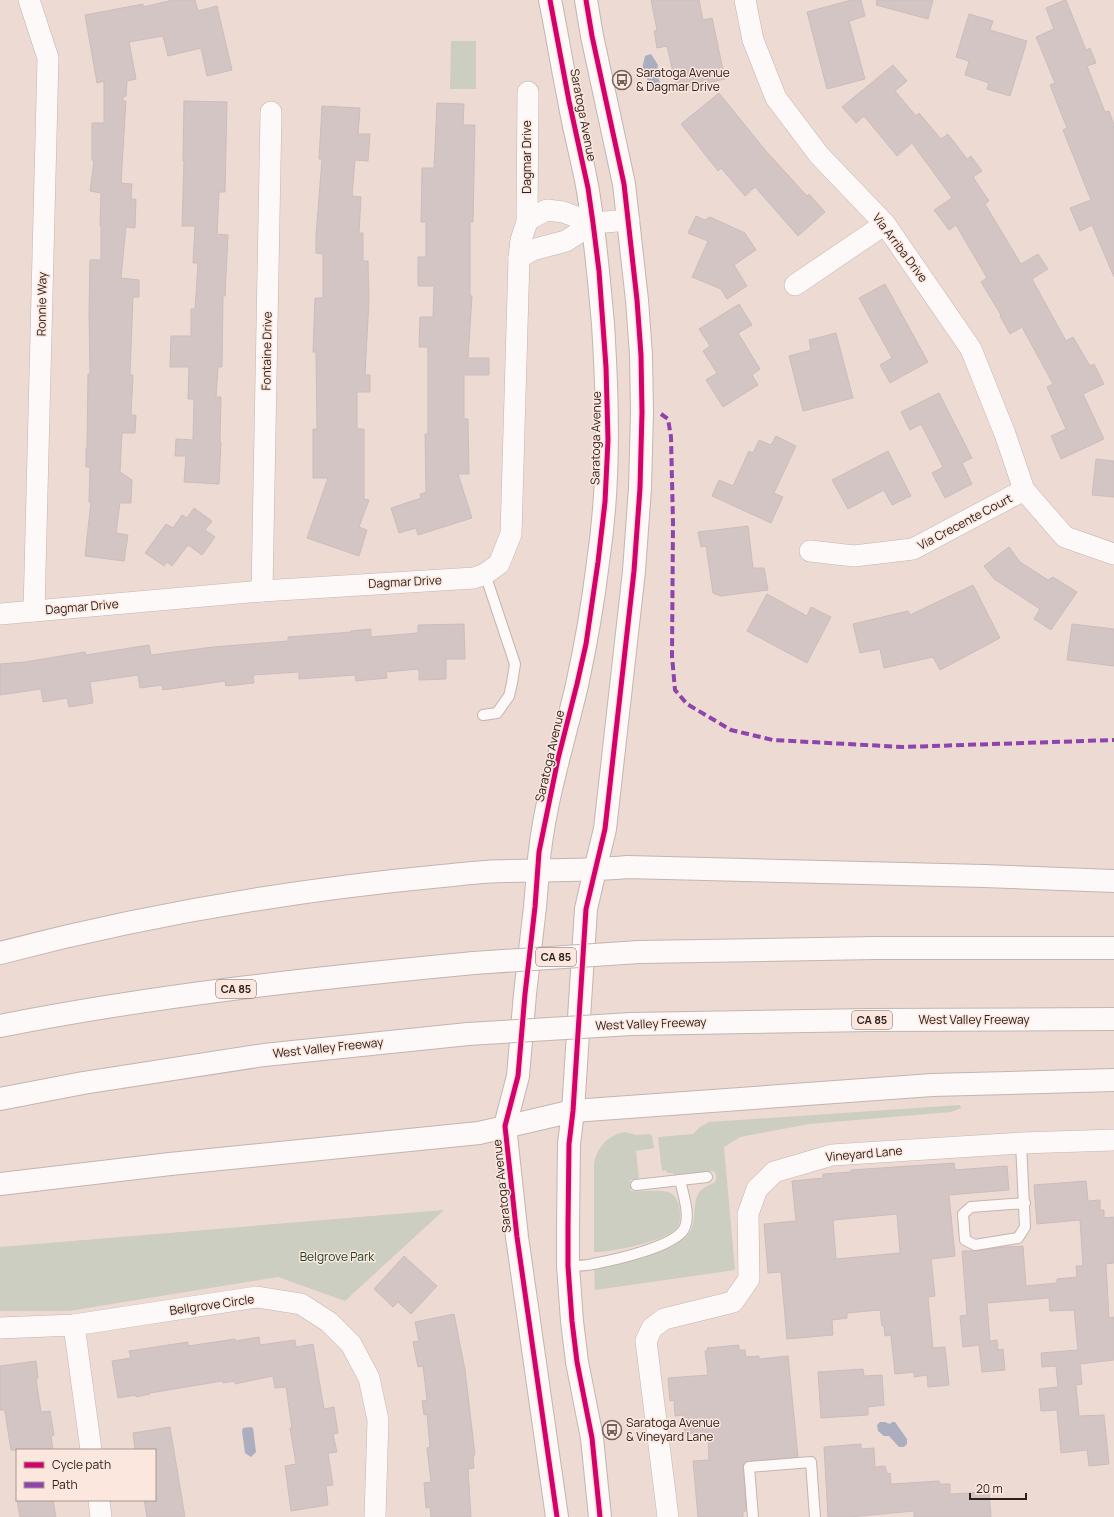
<svg xmlns="http://www.w3.org/2000/svg" width="1114" height="1517" viewBox="0 0 1114 1517" font-family="Manrope,sans-serif">
<style>
.green{fill:#cbcec1}
.water{fill:#aaaebf}
.building{fill:#d3c5c4;stroke:#ccbdbd;fill-rule:evenodd}
.lines{fill:none;stroke-linecap:round;stroke-linejoin:round}
.service-casing{stroke:#c3b5af;stroke-width:12}
.minor-casing{stroke:#c3b5af;stroke-width:22}
.primary-casing{stroke:#c3b5af;stroke-width:24}
.trunk-casing{stroke:#c3b5af;stroke-width:24}
.motorway-casing{stroke:#c3b5af;stroke-width:24}
.service{stroke:#fcf9f8;stroke-width:10}
.minor{stroke:#fcf9f8;stroke-width:21}
.primary{stroke:#fcf9f8;stroke-width:22}
.trunk{stroke:#fcf9f8;stroke-width:22}
.motorway{stroke:#fcf9f8;stroke-width:22}
.motorway-bridge-casing{stroke:#c3b5af;stroke-width:24;stroke-linecap:butt}
.motorway-bridge{stroke:#fcf9f8;stroke-width:22}
.quiet{stroke:#8e44ad;stroke-width:4;stroke-dasharray:8 4;stroke-linecap:butt}
.cycleway-casing{stroke:#fbe7de;stroke-width:8}
.cycleway{stroke:#d6006c;stroke-width:5}
.labels{text-anchor:middle;stroke-width:3;stroke-linejoin:round;paint-order:stroke}
.shield{fill:#fbe7de;stroke:#6c5c56;stroke-width:1}
.shield-label{font-size:11px;font-weight:bold;fill:#2e211c}
.poi-label{font-size:12px;fill:#2e211c;stroke:#fbe7de;text-anchor:start}
.street-label{font-size:12px;fill:#2e211c;stroke:#fbe7de}
.park-label{font-size:12px;fill:#194323;stroke:#fbe7de}
</style>
<rect width="100%" height="100%" fill="#eddad3"/>
<g class="green">
<path d="M451 41H476V89H450Z"/>
<path d="M960 1105 961 1108 951 1112 809 1124 740 1137 724 1147 735 1270 595 1290 594 1269C617 1263 681 1252 691 1230 698 1215 689 1195 707 1186 710 1184 712 1184 715 1182 717 1177 717 1174 713 1171L674 1176 673 1173H667L666 1170 662 1171 658 1137 693 1134 700 1127 709 1122Z"/>
<path d="M625 1132 636 1135 650 1134 652 1136 654 1148 636 1151 639 1179 630 1180 631 1191C641 1192 659 1189 668 1192 674 1193 678 1201 679 1206 681 1213 681 1224 676 1229 665 1241 610 1253 594 1252V1164C597 1147 608 1135 625 1132Z"/>
<path d="M444 1210 345 1301 278 1277 69 1311H0V1247Z"/>
</g>
<g class="water">
<path d="M651 54 658 65 657 70 660 84 651 87 642 69 645 56Z"/>
<path d="M880 1422H885L890 1424 892 1422H895L907 1439V1444L904 1447H899L889 1436H884L878 1431 877 1425Z"/>
<path d="M251 1427 253 1428 256 1452 251 1457 245 1453 242 1431 243 1428Z"/>
</g>
<g class="building">
<path d="M173 0H195L198 11 217 6 232 70 207 76 201 48 168 56 163 36 129 42 136 79 127 81 126 96 123 97V101H126L121 183 132 184 131 199H136L135 228 126 227 121 278 139 280V297H133L130 375H133L131 415H136L135 433H122L120 472 132 480 131 503H120L116 533 128 535 124 561 85 556 91 502H89L90 467H86V448H87L88 374H90L89 313 90 260H101V226H100L101 193 90 191 94 161 92 160V123H104V81L97 83 85 15 143 4V7Z"/>
<path d="M651 0H699L703 20 712 18 725 79 677 90 667 46 657 48 654 31 657 30Z"/>
<path d="M851 0H861L865 16 849 21 865 79 827 89 807 12Z"/>
<path d="M877 0H933L928 19 876 5Z"/>
<path d="M1065 0H1066L1086 50 1090 48 1096 63 1087 66 1105 112 1109 111 1114 125V277L1092 225 1080 231 1070 208 1091 200 1063 130 1067 128 1050 85 1055 83 1036 37 1054 29 1046 8Z"/>
<path d="M969 14 993 21 990 30 1027 41 1010 96 987 89 989 83 965 75 969 61 956 57Z"/>
<path d="M893 65 907 81 895 91 916 116 919 113 941 139 948 134 967 159 971 156 982 171 973 177 989 201 985 204 1021 264 1038 254 1048 269 1032 279 1066 341 1073 337 1090 366 1094 364 1104 384 1083 394 1104 439 1061 459 1051 436 1066 429 1047 387 1053 384 1022 327 1010 334 1000 316 1001 315 981 282 987 278 956 225 949 230 934 210 952 198 912 143 897 156 864 116 856 123 842 107Z"/>
<path d="M719 93 766 151 807 196 809 194 825 212 798 236 755 187 745 196 721 168 718 171 681 124Z"/>
<path d="M184 101 227 102 225 192H219L217 234 228 235 225 296H223L222 367H218L216 397H221L220 442H221L219 484 184 482 186 456H175L176 439 193 440 194 399H188L189 367H170L171 336H191V309H195L198 263H193L195 226H182L184 161H183Z"/>
<path d="M437 103 464 104 463 125H475L473 222H470V296H472L468 358H489V375H464V419H468L469 474H458L472 518 418 535 416 528 399 533 391 508 421 498 420 494 426 492 425 434H428V347H419L420 317H433L434 286H418V257H426V222H421L422 168H434Z"/>
<path d="M322 106 360 108 358 134H370L368 161 355 160 352 196 361 197 359 233H363V261H368L369 300 365 375H370V392H357V429H364V499L369 500 359 527 367 530 359 556 307 538 328 478H313V429H317L316 352H313L315 298H323V254L316 253V235L322 159H319Z"/>
<path d="M696 216 705 220 710 217 745 233 756 250 734 265 747 286 727 299 721 289 692 277 708 241 688 233Z"/>
<path d="M885 284 928 362 890 383 880 365 892 358 859 298Z"/>
<path d="M739 304 752 325 738 333 760 369 752 375 758 385 723 407 706 380 717 373 703 351 710 346 699 329Z"/>
<path d="M836 333 853 398 803 411 789 356 811 350 809 340Z"/>
<path d="M939 393 972 458 962 463 972 484 945 498 932 473 943 467 921 424 910 430 901 412Z"/>
<path d="M776 436 796 446 774 493 783 497 771 523 712 496 719 480 733 486 749 451 753 453 759 440 771 445Z"/>
<path d="M888 451 911 496 892 505 884 490 848 509 832 480Z"/>
<path d="M1096 459 1114 461V497L1092 495Z"/>
<path d="M194 508 212 521 205 530 215 537 202 555 188 545 172 566 167 562 164 566 145 553 166 524 173 528 182 515 187 518Z"/>
<path d="M748 526 753 568H764L768 590 721 596 713 593 706 546 701 547 698 532Z"/>
<path d="M1009 547 1020 562 1048 580 1053 577 1077 592 1051 630 1034 619 1040 609 994 579 984 566Z"/>
<path d="M973 585 1000 638 940 670 933 657 884 668 880 649 860 653 853 624 908 611 910 615Z"/>
<path d="M767 594 807 616 811 607 831 617 807 663 747 631Z"/>
<path d="M464 624 465 659H446V679L419 680V669L386 672 387 678 356 681 355 675 299 679V672L253 675 254 683 226 686 225 681 163 690 162 685 140 688 138 675 90 682 93 703 69 707 67 698 43 702 41 689 0 695V664L25 662 85 652 86 655 149 645 151 655 213 647 288 641V637L351 632V631L371 629V637L418 633V625Z"/>
<path d="M1072 624 1114 629V666L1067 660Z"/>
<path d="M954 1163 955 1170 1007 1166 1009 1190 949 1195 955 1256 931 1259 935 1296 928 1297 933 1348 945 1347 949 1385 928 1387 927 1375 914 1377V1372L895 1374 891 1335 885 1336 884 1326H882L880 1310 847 1313V1318L832 1320 833 1335 787 1339 781 1272 768 1273 764 1224 796 1221 792 1181 823 1178V1174L851 1172V1170ZM897 1214 900 1253 836 1259 833 1220Z"/>
<path d="M1086 1181 1088 1201 1100 1200V1210H1104V1218L1114 1217V1263L1106 1264 1109 1318 1114 1317V1360L1080 1364 1082 1384 1076 1385 1079 1416 1104 1415 1109 1464 1089 1466 1087 1450 1061 1453 1057 1410 1041 1411 1039 1389 1058 1387 1056 1366 1042 1367 1041 1353 1078 1350 1074 1310 1050 1311 1049 1298 987 1303 990 1341 997 1340 998 1350 1003 1349 1005 1370 982 1372 979 1345 963 1347 960 1316 967 1315 962 1251H976L1004 1247 1023 1246 1026 1286 1057 1283V1279L1077 1277 1076 1266H1083L1080 1220 1037 1224 1034 1185Z"/>
<path d="M404 1256 437 1286 411 1314 398 1302 393 1307 374 1289Z"/>
<path d="M454 1314 465 1370 475 1455H473L474 1468 468 1469 471 1517H431L430 1507 426 1508 424 1483 431 1482 427 1448 430 1447 427 1414 424 1415 422 1401 427 1400 423 1366 418 1367 413 1342 419 1341 415 1322Z"/>
<path d="M259 1337 260 1345 295 1340 296 1347 313 1344 324 1409 334 1407 338 1433 333 1434 337 1452 328 1453 333 1485 326 1486 328 1505 291 1511 285 1466 296 1464 290 1428H292L286 1387 275 1388 273 1376 235 1384V1381L223 1383 222 1381 150 1393V1394L136 1397V1395L118 1398 112 1361 131 1358 129 1351 188 1342V1346L235 1339V1341Z"/>
<path d="M739 1345V1350H745L746 1357 759 1356V1359L788 1356 798 1457 743 1462 746 1511 743 1512V1517H698L693 1461 709 1460 708 1432 685 1434 683 1415 675 1416 674 1400 670 1401 668 1378 708 1375 705 1351H708L707 1348Z"/>
<path d="M36 1361 38 1378 36 1379 41 1412 50 1411 54 1435 51 1436 53 1450H11L5 1412 4 1410H0V1366Z"/>
<path d="M863 1369 864 1376 882 1375 884 1405 868 1407V1415L821 1418 818 1372Z"/>
<path d="M170 1427 185 1517H147L144 1500H155V1450H135L133 1433Z"/>
<path d="M861 1444V1449L874 1448 875 1467 885 1466 887 1474 890 1473 891 1484 939 1481 940 1484H950V1494L989 1492 991 1517H914V1511L850 1517H828L824 1447Z"/>
<path d="M17 1500H53L56 1517H20Z"/>
</g>
<g class="lines">
<g class="service-casing">
<g id="service">
<path d="M483 715 497 713 509 696 512 683 515 664 485 574"/>
<path d="M1021 1143 1025 1227 1018 1238 975 1245 965 1240 963 1214 971 1207 1025 1203"/>
<path d="M636 1185 707 1177"/>
<path d="M568 1266C577 1266 585 1266 593 1264 614 1260 674 1247 684 1229 691 1216 683 1194 680 1180"/>
<path d="M753 1517 749 1467 811 1462 815 1517"/>
</g>
</g>
<g class="minor-casing">
<g id="minor">
<path d="M29 0 48 58 34 611"/>
<path d="M745 0 753 40 776 98 819 155 885 224 971 349 1005 434 1024 490 1065 537 1114 554"/>
<path d="M527 222 533 217 547 210 563 212 593 223 629 220"/>
<path d="M519 258 532 250 566 241 593 223"/>
<path d="M795 285 885 224"/>
<path d="M810 551 854 556 913 549 1024 490"/>
<path d="M262 591 271 112"/>
<path d="M0 614 262 591 474 578 485 574 499 564 511 534 519 258 521 240 527 222 528 92"/>
<path d="M74 1325 91 1450"/>
<path d="M0 1328 74 1325 257 1297 301 1304 329 1322 351 1344 369 1378 378 1420 375 1517"/>
<path d="M99 1500 101 1517"/>
<path d="M668 1517 646 1341 652 1328 664 1319 733 1302 749 1279 748 1214 757 1189 774 1172 832 1155 1021 1143 1114 1140"/>
</g>
</g>
<g class="primary-casing">
<g id="primary">
<path d="M586 0 592 36 624 184 637 300 641 355 642 412 640 488 634 571 605 829 595 870"/>
<path d="M538 871C542 809 563 745 577 685 586 644 593 603 598 562 610 483 608 403 603 324 599 279 595 235 588 191 583 161 574 131 569 100 562 67 557 33 550 0"/>
</g>
</g>
<g class="trunk-casing">
<g id="trunk">
<path d="M595 870 586 909 573 1111 569 1144 568 1226V1266L572 1321 577 1362 592 1438 600 1517"/>
<path d="M538 871 535 907 525 994 518 1076 505 1126 517 1237 557 1517"/>
</g>
</g>
<g class="motorway-casing">
<g id="motorway">
<path d="M639 952 876 948H1114"/>
<path d="M0 953C145 915 293 890 442 876 463 874 485 871 506 871 546 870 586 871 627 867L984 876 1114 881"/>
<path d="M631 1024 871 1020 1114 1019"/>
<path d="M0 1026C156 995 315 978 474 963"/>
<path d="M0 1099 83 1083 264 1055 468 1034"/>
<path d="M0 1184 170 1164 479 1133 573 1111 932 1085 1114 1080"/>
</g>
</g>
<use href="#service" class="service"/>
<use href="#minor" class="minor"/>
<use href="#primary" class="primary"/>
<use href="#trunk" class="trunk"/>
<use href="#motorway" class="motorway"/>
<g class="motorway-bridge-casing">
<g id="motorway-bridge">
<path d="M474 963 639 952"/>
<path d="M468 1034 631 1024"/>
</g>
</g>
<use href="#motorway-bridge" class="motorway-bridge"/>
<path class="quiet" d="M661 414 668 419 671 437 673 523 672 656 675 690 687 704 731 730 773 740 903 747 1114 740"/>
<g class="cycleway-casing">
<g id="cycleway">
<path d="M550 0 569 101 588 188 593 223 599 271 606 367 608 440 605 502 598 562 586 644 577 684 558 759 539 852 535 907 525 994 518 1076 505 1126 517 1237 557 1517"/>
<path d="M586 0 592 36 624 184 637 300 641 355 642 412 640 488 634 571 605 829 586 909 573 1111 569 1144 568 1226V1266L572 1321 577 1362 592 1438 600 1517"/>
</g>
</g>
<use href="#cycleway" class="cycleway"/>
</g>
<defs>
<g id="bus-ring" transform="scale(1)"><circle r="9.5" fill="#fbe7de" stroke="#71625c" stroke-width="1.5"/><path d="M-5-6H5V4H4V6H2V4H-2V6H-4V4H-5ZM-3.5-4V0h7V-4ZM-3.5 1.2v1.5H-2V1.2ZM2 1.2v1.5H3.5V1.2Z" fill="#71625c"/></g>
</defs>
<g fill-rule="evenodd">
<use href="#bus-ring" x="622" y="80"/>
<use href="#bus-ring" x="612" y="1430"/>
</g>
<g class="labels">
<g class="shield">
<rect x="536" y="948" width="40" height="18" rx="3"/>
<rect x="216" y="980" width="40" height="18" rx="3"/>
<rect x="852" y="1011" width="40" height="18" rx="3"/>
</g>
<g class="shield-label">
<text x="556" y="961">CA 85</text>
<text x="236" y="993">CA 85</text>
<text x="872" y="1024">CA 85</text>
</g>
<g class="poi-label">
<text x="636" y="77">Saratoga Avenue<tspan x="636" dy="14">&amp; Dagmar Drive</tspan></text>
<text x="626" y="1427">Saratoga Avenue<tspan x="626" dy="14">&amp; Vineyard Lane</tspan></text>
</g>
<g class="street-label">
<text transform="translate(583 115) rotate(79)" y="4">Saratoga Avenue</text>
<text transform="translate(527 157) rotate(-90)" y="4">Dagmar Drive</text>
<text transform="translate(900 248) rotate(53)" y="4">Via Arriba Drive</text>
<text transform="translate(42 304) rotate(-89)" y="4">Ronnie Way</text>
<text transform="translate(267 351) rotate(-89)" y="4">Fontaine Drive</text>
<text transform="translate(596 438) rotate(-89)" y="4">Saratoga Avenue</text>
<text transform="translate(965 522) rotate(-28)" y="4">Via Crecente Court</text>
<text transform="translate(405 582) rotate(-3)" y="4">Dagmar Drive</text>
<text transform="translate(82 607) rotate(-5)" y="4">Dagmar Drive</text>
<text transform="translate(550 756) rotate(-77)" y="4">Saratoga Avenue</text>
<text x="974" y="1024">West Valley Freeway</text>
<text transform="translate(651 1024) rotate(-2)" y="4">West Valley Freeway</text>
<text transform="translate(328 1048) rotate(-6)" y="4">West Valley Freeway</text>
<text transform="translate(864 1154) rotate(-5)" y="4">Vineyard Lane</text>
<text transform="translate(502 1186) rotate(-96)" y="4">Saratoga Avenue</text>
<text transform="translate(212 1305) rotate(-8)" y="4">Bellgrove Circle</text>
</g>
<g class="park-label">
<text x="337" y="1261">Belgrove Park</text>
</g>
</g>
<rect x="16" y="1449" width="140" height="52" fill="#fbe7de" stroke="#a99890"/>
<rect x="24" y="1462" width="20" height="6" fill="#d6006c" stroke="#a99890"/>
<text x="52" y="1469" font-size="12" fill="#2e211c">Cycle path</text>
<rect x="24" y="1482" width="20" height="6" fill="#8e44ad" stroke="#a99890"/>
<text x="52" y="1489" font-size="12" fill="#2e211c">Path</text>
<path d="M970 1493v6h56v-6" fill="none" stroke="#2e211c" stroke-width="2"/>
<text x="976" y="1493" font-size="12" fill="#2e211c" stroke="#fbe7de" stroke-width="3" paint-order="stroke">20 m</text>
</svg>
